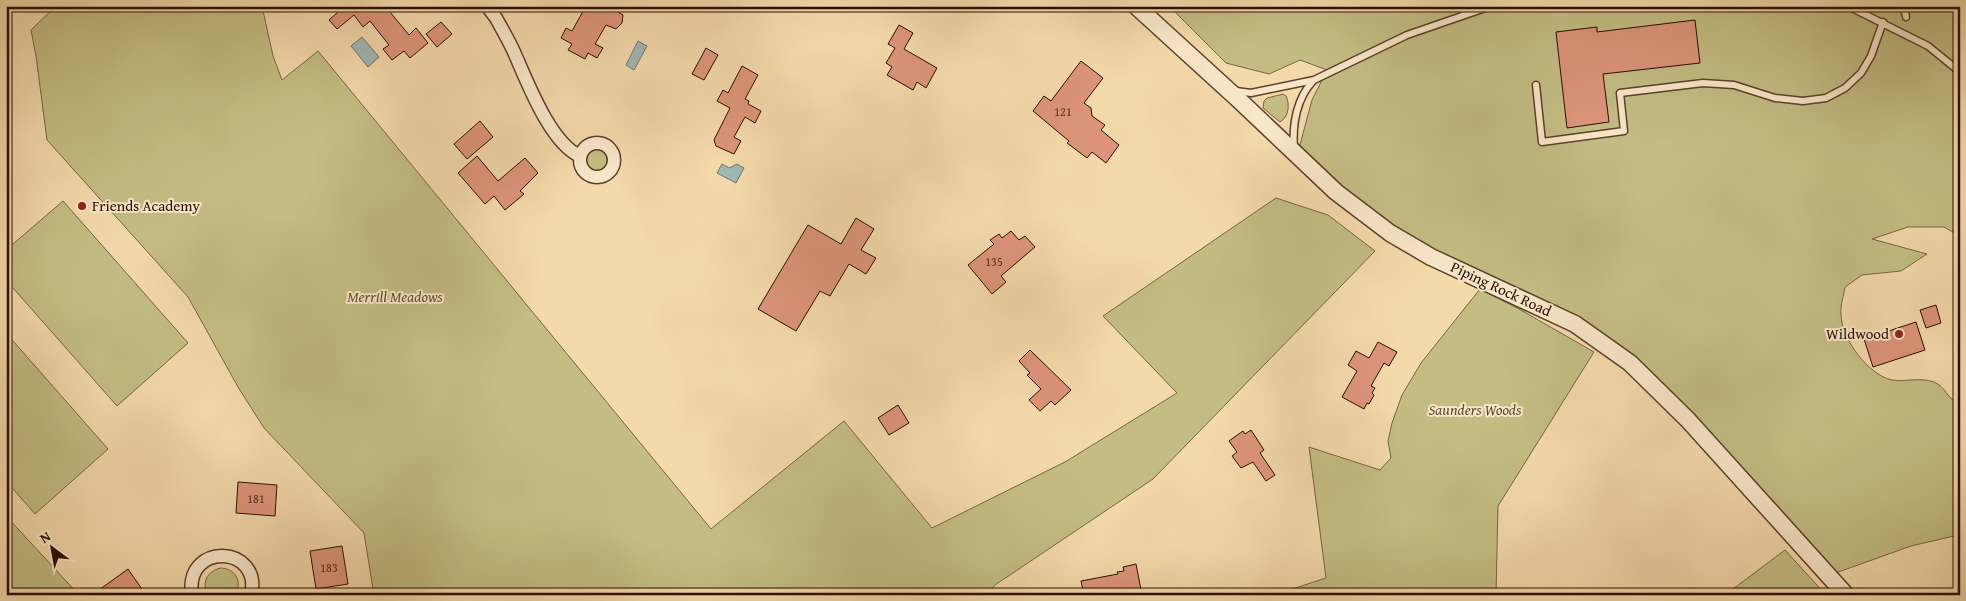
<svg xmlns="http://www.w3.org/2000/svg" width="1966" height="601" viewBox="0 0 1966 601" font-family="'Gentium Book Plus',serif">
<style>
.green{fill:#c3bd83;stroke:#766542}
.water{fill:#a0b7b4;stroke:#71736c}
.building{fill:#dd947b;stroke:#2a0d00}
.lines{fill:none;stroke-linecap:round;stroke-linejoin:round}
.service-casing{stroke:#5c402b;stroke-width:9}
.minor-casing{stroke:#5c402b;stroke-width:15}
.tertiary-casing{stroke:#5c402b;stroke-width:19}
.path{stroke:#2a0d00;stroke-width:2.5;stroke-dasharray:4 2.5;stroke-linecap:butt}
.service{stroke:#f8e6c8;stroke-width:6}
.minor{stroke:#f8e6c8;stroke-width:12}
.tertiary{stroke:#f8e6c8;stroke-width:16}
.poi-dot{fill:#8f2418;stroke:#f8e6c8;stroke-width:2}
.labels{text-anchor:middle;stroke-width:4;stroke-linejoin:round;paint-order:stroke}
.number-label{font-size:12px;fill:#572f1f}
.poi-label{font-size:15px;fill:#2a0d00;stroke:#f8e6c8;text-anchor:start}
.street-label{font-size:15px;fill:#2a0d00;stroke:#f8e6c8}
.park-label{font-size:15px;font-style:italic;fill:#604b2e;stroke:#f8e6c8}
</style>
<rect width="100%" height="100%" fill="#f4d9ab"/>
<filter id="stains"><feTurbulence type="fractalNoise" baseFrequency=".004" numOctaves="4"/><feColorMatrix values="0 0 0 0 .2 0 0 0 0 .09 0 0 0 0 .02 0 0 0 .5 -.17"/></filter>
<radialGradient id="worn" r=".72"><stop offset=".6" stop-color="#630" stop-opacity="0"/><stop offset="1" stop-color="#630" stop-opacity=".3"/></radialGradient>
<g class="green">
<path d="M56 6H262L273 56 282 80 318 51 711 529 844 421 932 528 1065 462 1177 393 1103 316 1276 198 1328 215 1375 251 1153 479 995 585 987 595H374L364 533 264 428 238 387 188 297 47 140 36 56 31 30Z"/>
<path d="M1169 6H1960V236L1944 227H1908L1872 239 1927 254 1901 271 1862 275 1845 287C1844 295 1840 305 1841 314 1841 338 1868 375 1892 380 1906 382 1920 377 1934 382 1945 386 1949 401 1960 405V538L1954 536 1911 546 1830 575 1630 363 1395 232 1298 152 1312 100 1327 70 1300 60 1269 74 1226 63Z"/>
<path d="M1283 94 1286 96C1290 104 1289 117 1280 122L1263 108 1264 101 1267 98Z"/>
<circle cx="597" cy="160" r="12"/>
<path d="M63 201 188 343 117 406 6 280V250Z"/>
<path d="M1480 289 1519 309 1594 352 1498 506 1496 595H1274L1326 578 1309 447 1380 470 1391 458 1388 441 1392 423 1402 395 1421 363Z"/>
<path d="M6 333 108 449 35 514 6 481Z"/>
<path d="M6 516 79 595H6Z"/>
<path d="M1785 550 1826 595H1725Z"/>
<path d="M220 568C235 568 243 581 235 595L207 594C202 582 207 572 220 568Z"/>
</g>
<g class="water">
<path d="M362 37 379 57 368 67 351 46Z"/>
<path d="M638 41 647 46 634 70 626 65Z"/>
<path d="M722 164 729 168 737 164 744 168 736 183 717 173Z"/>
</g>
<g class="building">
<path d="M345 6H385L409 35 416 28 428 43 410 58 404 51 392 60 383 49 389 45 370 21 363 27 354 15 337 29 329 20Z"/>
<path d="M586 6H608L623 15 622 23 616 29 606 25 595 44 603 48 597 58 588 53 585 59 568 50 572 44 561 38 566 28 572 31Z"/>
<path d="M1695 20 1700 63 1603 74 1609 122 1567 128 1556 32 1597 27V32Z"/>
<path d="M441 22 452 34 437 47 426 34Z"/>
<path d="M899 25 913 33 904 49 937 68 926 88 917 82 913 90 887 75 892 67 886 63 895 48 888 44Z"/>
<path d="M706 48 718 55 704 80 692 74Z"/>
<path d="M1081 61 1103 78 1084 103 1091 108 1092 116 1105 125 1101 130 1119 145 1106 163 1092 152 1087 158 1067 143 1069 141 1033 111 1044 96 1051 101Z"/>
<path d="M742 66 758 75 745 99 749 101 748 104 761 111 755 123 745 117 734 137 741 141 734 154 716 146 714 140 730 108 717 101 723 90 728 93Z"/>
<path d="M480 121 493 137 467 159 454 144Z"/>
<path d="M477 156 498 181 525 158 538 173 520 191 524 194 505 210 494 196 485 204 458 173Z"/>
<path d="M856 218 874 229 861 250 876 258 866 274 849 264 830 296 820 291 796 331 758 309 808 225 841 244Z"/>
<path d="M1011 231 1019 240 1025 236 1035 247 1001 276 1006 282 992 294 968 265 994 244 990 240 999 234 1002 238Z"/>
<path d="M1936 305 1941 323 1926 328 1920 310Z"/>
<path d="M1916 322 1925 350 1873 367 1864 339Z"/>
<path d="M1378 342 1397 352 1389 366 1384 363 1371 386 1375 388 1372 393 1374 395 1369 404 1367 403 1364 409 1342 397 1357 371 1348 365 1356 351 1369 358Z"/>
<path d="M1030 350 1071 390 1055 405 1051 401 1040 411 1029 400 1041 389 1027 375 1030 373 1019 361Z"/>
<path d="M898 405 909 423 889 435 878 418Z"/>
<path d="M1251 430 1264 450 1260 453 1275 475 1266 481 1253 462 1241 468 1232 456 1237 452 1229 441 1243 431 1245 434Z"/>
<path d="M238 482 277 485 275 516 236 513Z"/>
<path d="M342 546 348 584 316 589 310 551Z"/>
<path d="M1136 564 1142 595H1084L1081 581 1118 574 1117 572 1124 571 1123 567Z"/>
<path d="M128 569 146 595H92Z"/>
</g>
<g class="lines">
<g class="service-casing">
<g id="service">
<path d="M1848 6 1928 46 1960 72"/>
<path d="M1904 6 1906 17"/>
<path d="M1536 85 1542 142 1624 131 1620 93 1703 83 1734 85 1775 98 1803 101 1826 98 1845 88 1861 73 1871 56 1883 22"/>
<path d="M1236 91 1251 93 1314 80 1407 35 1491 6"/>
<path d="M1294 148C1292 124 1297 98 1313 81"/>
</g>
</g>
<g class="minor-casing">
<g id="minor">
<path d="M487 6 496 18C502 29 509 41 514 52 527 81 550 143 580 156"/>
<circle cx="597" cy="160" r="17"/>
<path d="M192 595C184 541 263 545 251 595"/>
</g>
</g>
<g class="tertiary-casing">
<path id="tertiary" d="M1136 6 1239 100 1336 192 1390 233 1431 257 1575 324 1630 363 1688 420 1846 595"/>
</g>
<path class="path" d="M6 45 8 47"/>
<use href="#service" class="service"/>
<use href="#minor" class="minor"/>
<use href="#tertiary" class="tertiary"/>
</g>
<g class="poi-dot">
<circle cx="82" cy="206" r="5"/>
<circle cx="1899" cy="334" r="5"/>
</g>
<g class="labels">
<g class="number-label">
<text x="1063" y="116">121</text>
<text x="994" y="266">135</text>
<text x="256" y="503">181</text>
<text x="329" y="572">183</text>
</g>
<g class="poi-label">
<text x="92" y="211">Friends Academy</text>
<text x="1889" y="339" text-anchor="end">Wildwood</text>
</g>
<g class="street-label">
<text transform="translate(1501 289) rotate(25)" y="5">Piping Rock Road</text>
</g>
<g class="park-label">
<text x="395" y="302">Merrill Meadows</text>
<text x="1475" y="415">Saunders Woods</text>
</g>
</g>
<rect width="1966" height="601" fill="none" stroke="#f4d9ab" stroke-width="25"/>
<rect x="8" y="8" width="1951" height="586" fill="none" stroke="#2a0d00" stroke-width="2.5"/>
<rect x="12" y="12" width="1941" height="576" fill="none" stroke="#2a0d00"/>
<g transform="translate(52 548) rotate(328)" stroke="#f8e6c8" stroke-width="4" paint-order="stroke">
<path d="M0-4L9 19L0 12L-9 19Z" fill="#2a0d00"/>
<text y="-8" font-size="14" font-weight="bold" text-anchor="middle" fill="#2a0d00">N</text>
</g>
<rect width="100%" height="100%" filter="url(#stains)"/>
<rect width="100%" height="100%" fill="url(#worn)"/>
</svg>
